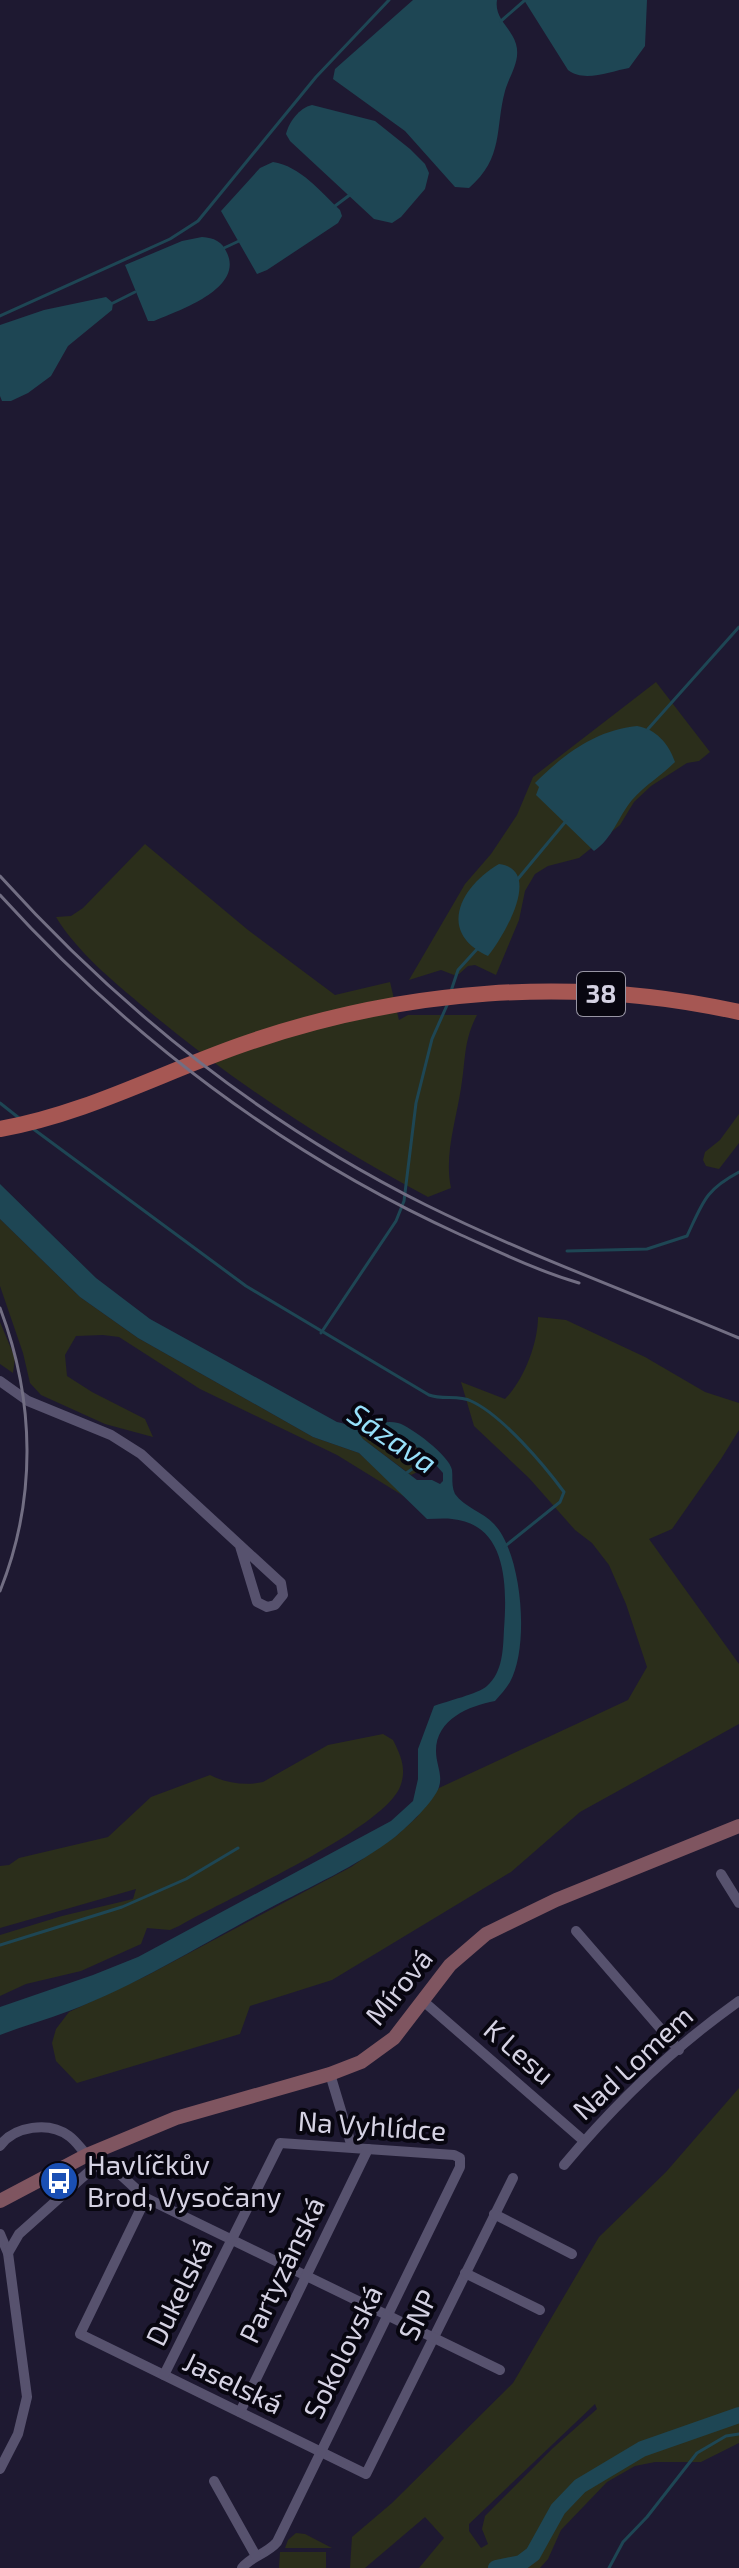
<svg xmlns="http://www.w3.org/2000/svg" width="739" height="2568" viewBox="0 0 739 2568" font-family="'Exo 2',sans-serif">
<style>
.green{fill:#2b2e1b;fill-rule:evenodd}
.water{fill:#1e4654;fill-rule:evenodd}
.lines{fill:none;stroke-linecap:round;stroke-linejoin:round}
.stream{stroke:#1e4654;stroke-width:3}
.river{stroke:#1e4654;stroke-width:16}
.street{stroke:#57526e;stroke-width:10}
.secondary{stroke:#7f5560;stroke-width:14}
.primary{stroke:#a65753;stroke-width:16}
.rail{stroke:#726e83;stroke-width:3}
.labels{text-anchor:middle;stroke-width:8;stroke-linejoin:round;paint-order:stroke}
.shield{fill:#080610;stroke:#9895a4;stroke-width:2}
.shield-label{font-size:26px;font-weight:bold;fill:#d5d2e3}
.street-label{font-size:28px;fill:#d5d2e3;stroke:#080610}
.poi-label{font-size:28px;fill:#d5d2e3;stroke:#080610;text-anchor:start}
.water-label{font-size:30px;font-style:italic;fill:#97e0fa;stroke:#080610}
</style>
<rect width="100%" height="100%" fill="#1e1931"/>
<g class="green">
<path d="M656 682 710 752 699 761 687 763 651 786 634 802 620 825 579 858 548 866 535 874 525 891 519 920 496 975 475 965 468 966 459 974 454 975 441 970 409 980 465 884 491 854 517 815 533 777Z"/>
<path d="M145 844 248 930 335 995 390 982 399 1020 408 1015H477C463 1042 466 1060 461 1088 456 1121 444 1155 451 1188L428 1197C327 1143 233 1082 145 1008 113 981 78 953 56 917L71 916 83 908Z"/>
<path d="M739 1114V1143L719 1169 706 1166 703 1160 705 1152 720 1140Z"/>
<path d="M0 1219 80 1297 138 1338 313 1437 359 1453 410 1500 337 1455 200 1389 119 1337 103 1335 76 1336 65 1355 67 1376 92 1392 145 1419 153 1437 105 1424 41 1395 30 1383 23 1353 0 1286Z"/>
<path d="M538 1317 566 1320 645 1357 705 1392 739 1403V1430L721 1459 672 1529 649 1539 739 1664V1724L580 1812 511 1872 332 1980 250 2006 240 2034 77 2083 56 2061 52 2043 56 2029 69 2012 146 1976 351 1867 396 1836 417 1817 439 1788 628 1700 647 1667 626 1604 609 1565 592 1543 575 1530 529 1478 474 1426 461 1382 505 1399C524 1380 538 1343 538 1317Z"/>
<path d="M0 1322 15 1358 13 1373 0 1364Z"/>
<path d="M364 1433C393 1437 416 1440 435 1464L411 1475 363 1439 359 1435Z"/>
<path d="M383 1734 393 1740C401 1756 407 1769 400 1787 382 1830 226 1899 179 1926L170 1930 147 1928 141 1944 81 1971 26 1984 0 1996V1935L62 1916 133 1899 136 1889 0 1928V1866L9 1865 19 1858 108 1837 151 1797 210 1775C225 1783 246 1786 263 1782L328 1745Z"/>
<path d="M739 2088V2443L701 2462H655L635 2466 607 2482 561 2530 548 2559 540 2568H419L444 2538 425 2517 365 2568H350L352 2537 392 2503 513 2383 599 2237 666 2172ZM595 2404 597 2409 553 2448 485 2516 482 2529 488 2544 481 2548 469 2531V2524Z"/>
<path d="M296 2533 305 2534 332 2548H285L288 2540Z"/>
<path d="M280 2552H326V2568H279Z"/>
</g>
<g class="water">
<path d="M413 0H497C494 19 511 27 516 44 521 61 509 76 505 91 495 128 504 158 469 188L455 187 405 131 333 79 335 69Z"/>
<path d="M524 0H647L645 46 629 68C611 71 584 83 568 70Z"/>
<path d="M312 105 375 121 410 149 425 164 429 173 425 189 401 217 392 223 374 219 290 141 286 134C289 122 299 108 312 105Z"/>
<path d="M273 162C300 166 321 192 340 210L342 216 338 223 267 270 257 274 221 211 260 168Z"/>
<path d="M202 237C214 238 222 241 227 253 244 289 177 311 154 321H148L125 265 182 241Z"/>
<path d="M106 297 113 303 112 310 68 346 51 376 28 393 11 401H2L0 396V325L44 310Z"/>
<path d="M637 726C656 729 669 744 675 762 661 776 645 785 632 800 618 817 613 838 594 851L536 795 539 787 535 783C564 754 596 730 637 726Z"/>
<path d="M499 864C544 870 503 937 488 956 436 932 461 886 499 864Z"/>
<path d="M0 1184 96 1278 150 1319 337 1422C343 1423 349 1426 355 1427 369 1428 383 1419 398 1423 410 1426 450 1456 452 1470 453 1478 451 1485 455 1494 464 1507 483 1512 494 1524 522 1553 530 1646 510 1682 506 1689 500 1695 495 1701 469 1706 436 1719 436 1751 436 1764 443 1775 439 1787 434 1802 407 1827 395 1837 356 1867 311 1886 268 1909 202 1944 139 1984 69 2011 46 2020 23 2026 0 2035V2007L93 1975 138 1957 391 1821 413 1801 418 1779V1749L434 1706C447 1701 478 1694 487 1686 503 1672 503 1649 504 1629 507 1588 508 1524 452 1519 444 1518 435 1519 427 1519L359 1453 313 1437 138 1338 80 1297 0 1219ZM364 1433C406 1439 414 1439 443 1473V1481L440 1484 432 1480H417L363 1439 360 1435Z"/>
</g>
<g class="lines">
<g class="stream">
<path d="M501 21 525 0"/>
<path d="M335 206 351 194"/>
<path d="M224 248 239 241"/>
<path d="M113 303 135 292"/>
<path d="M0 316 170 239 198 221 316 77 389 0"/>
<path d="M648 729 739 627"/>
<path d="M517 880 566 821"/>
<path d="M451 991 458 970 478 948"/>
<path d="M0 1103 19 1118"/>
<path d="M32 1128 246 1286 429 1395C442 1400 459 1395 471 1401 502 1415 544 1465 564 1492L560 1502 504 1547"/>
<path d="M567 1251 647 1249 687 1236C703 1202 705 1190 739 1172"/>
<path d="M321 1333 396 1221 404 1201 416 1103 432 1039 448 1003"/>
<path d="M405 1474 432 1455"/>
<path d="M0 1945 122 1907 186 1879 238 1848"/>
<path d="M609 2568 623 2542 647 2517 697 2453 726 2436 739 2434"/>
</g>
<path class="river" d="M496 2568 521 2563 533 2554 558 2509 580 2486 642 2449 739 2415"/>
<g class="street">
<path d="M0 1381 28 1401 111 1435 141 1454 281 1583 283 1595 275 1605 267 1607 257 1602 240 1546"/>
<path d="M721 1874 739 1903"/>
<path d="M576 1931 679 2050"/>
<path d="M422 2000 584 2141"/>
<path d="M330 2074 352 2147"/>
<path d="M0 2146C14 2126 49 2121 69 2136 76 2141 81 2149 87 2155"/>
<path d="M564 2165C615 2104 674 2047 739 2001"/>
<path d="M146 2198 80 2334 366 2474 513 2178"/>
<path d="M494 2214 572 2254"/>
<path d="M0 2234 8 2253 27 2397 18 2434 0 2469"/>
<path d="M8 2253 19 2234 93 2168 105 2164 111 2166 146 2198 500 2370"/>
<path d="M465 2273 540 2310"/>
<path d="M164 2375 280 2143 454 2155 460 2158V2167L277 2542C267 2554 251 2556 242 2568"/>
<path d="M240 2412 368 2149"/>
<path d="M214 2481 256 2556"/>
</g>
<path class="secondary" d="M0 2201 87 2155 176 2118 330 2074 361 2062 394 2038 450 1965 486 1934 556 1900 739 1826"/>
<path class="primary" d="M0 1129C85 1114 161 1073 241 1045 400 989 574 975 739 1012"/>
<g class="rail">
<path d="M0 876C121 1010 264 1124 426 1205 527 1255 635 1294 739 1338"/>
<path d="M0 895C129 1037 285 1155 461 1235 499 1252 538 1271 579 1283"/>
<path d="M0 1308C35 1400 37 1499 0 1591"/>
</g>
</g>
<defs>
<g id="bus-disc" transform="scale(2)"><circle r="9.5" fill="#1a4fb4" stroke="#080610"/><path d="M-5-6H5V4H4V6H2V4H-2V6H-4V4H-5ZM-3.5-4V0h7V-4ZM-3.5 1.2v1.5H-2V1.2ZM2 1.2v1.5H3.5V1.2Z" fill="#fff"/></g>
</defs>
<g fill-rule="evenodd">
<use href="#bus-disc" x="59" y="2181"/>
</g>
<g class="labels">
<rect class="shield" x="577" y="972" width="48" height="44" rx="6"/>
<g class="shield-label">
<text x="601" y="1003">38</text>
</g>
<g class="street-label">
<text transform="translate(399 1987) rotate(-51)" y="10">Mírová</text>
<text transform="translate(519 2052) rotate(41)" y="10">K Lesu</text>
<text transform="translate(633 2063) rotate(-43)" y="10">Nad Lomem</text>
<text transform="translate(372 2126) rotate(4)" y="10">Na Vyhlídce</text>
<text transform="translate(282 2270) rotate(-64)" y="10">Partyzánská</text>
<text transform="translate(179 2292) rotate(-64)" y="10">Dukelská</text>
<text transform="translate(418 2315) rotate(-64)" y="10">SNP</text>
<text transform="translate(343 2352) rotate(-64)" y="10">Sokolovská</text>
<text transform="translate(233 2383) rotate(26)" y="10">Jaselská</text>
</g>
<g class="poi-label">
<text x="87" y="2175">Havlíčkův<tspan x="87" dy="32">Brod, Vysočany</tspan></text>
</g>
<g class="water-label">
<text transform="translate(392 1439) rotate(34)" y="10">Sázava</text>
</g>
</g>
</svg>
